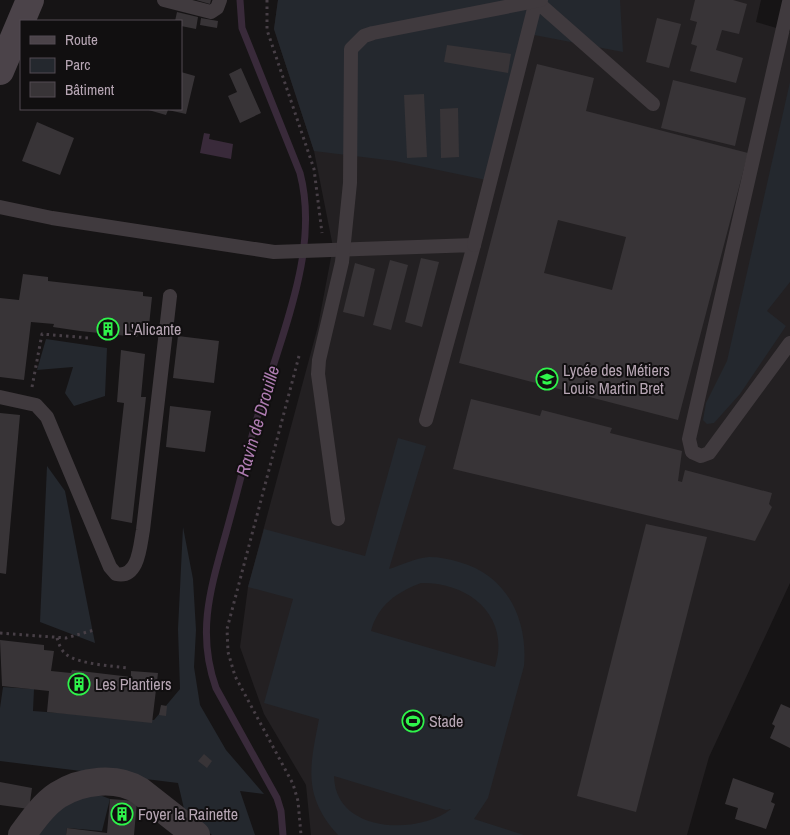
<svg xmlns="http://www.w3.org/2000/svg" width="790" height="835" viewBox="0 0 790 835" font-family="'Archivo Narrow',sans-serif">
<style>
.built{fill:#232022}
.green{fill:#24282e;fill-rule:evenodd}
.water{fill:#392a3a}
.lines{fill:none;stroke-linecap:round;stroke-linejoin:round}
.stream{stroke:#392a3a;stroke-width:7}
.building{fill:#383437;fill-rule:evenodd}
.path{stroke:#473f46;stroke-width:3;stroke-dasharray:2.5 4;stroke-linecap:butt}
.service{stroke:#403a3e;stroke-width:14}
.minor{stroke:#403a3e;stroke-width:28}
.secondary{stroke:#4b4349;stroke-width:28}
.labels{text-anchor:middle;stroke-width:4;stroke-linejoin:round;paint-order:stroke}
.poi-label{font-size:16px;fill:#b7a6b4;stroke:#110f10;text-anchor:start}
.water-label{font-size:18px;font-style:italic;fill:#af7cb2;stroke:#110f10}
</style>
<rect width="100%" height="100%" fill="#161415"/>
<path class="built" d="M278 0H761L756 22 790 32V583L709 757 687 835H311L306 785 264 714 240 647 248 587 318 326 333 247 314 151 274 29Z"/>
<g class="green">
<path d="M278 0H620L623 52 529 34 491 181 395 161 314 151 274 29Z"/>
<path d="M790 82V282L767 311 786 326 740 394 714 423 707 424 703 420 706 403 727 361Z"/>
<path d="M46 339 107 348 105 396 74 406 65 393 73 367 37 370Z"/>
<path d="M398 438 426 446 389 569C402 565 415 558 429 557 439 557 450 559 459 562 507 575 528 619 524 666L488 798 474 819 524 835H338C302 795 310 766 319 719L264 703 293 599 248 587 264 529 365 556ZM421 583C469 582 511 616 495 667L371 631C378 605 397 592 421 583ZM334 776 446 810 451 809C419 835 335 834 334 776Z"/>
<path d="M47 466 65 491 95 643 40 622Z"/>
<path d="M183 527 193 579 196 630 194 667 200 705 226 750 264 794 240 791 255 835H212L185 813 178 783 0 761V708L3 687 34 689 33 711 154 720 180 689 178 629Z"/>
<path d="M87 790 110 799 102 831 67 828 66 835H32L52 807Z"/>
</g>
<path class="water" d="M204 133 210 134 209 139 233 144 231 159 200 153Z"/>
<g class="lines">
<path class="stream" d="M240 0 242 28 300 173C320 249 282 332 261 405 248 447 238 490 226 533 211 587 196 632 216 688L277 798 281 811 283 835"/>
</g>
<g class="building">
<path d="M196 0H211L210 4Z"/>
<path d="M695 0H733L747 4 739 34 722 30 716 50 743 58 736 83 690 71 697 46 691 44 697 22 690 20Z"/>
<path d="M177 12 198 17 196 29 181 26V21H175Z"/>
<path d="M201 18 218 21 217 28 200 25Z"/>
<path d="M657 18 681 24 669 68 646 62Z"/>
<path d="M447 45 511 54 508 73 444 62Z"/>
<path d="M537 64 594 78 586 111 748 153 678 420 459 363ZM558 220 626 237 612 290 544 273Z"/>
<path d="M241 68 261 113 240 123 228 96 237 92 229 74Z"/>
<path d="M181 72 195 76 186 114 168 110 166 115 145 109H181Z"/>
<path d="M673 80 746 98 735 146 661 128Z"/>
<path d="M424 94 427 157 407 158 404 95Z"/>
<path d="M458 108 459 157 441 158 440 109Z"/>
<path d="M37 122 74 138 60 175 22 161Z"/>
<path d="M421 258 439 262 422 327 405 322Z"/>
<path d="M390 260 408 265 391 330 373 325Z"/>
<path d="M355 263 375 269 364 317 343 312Z"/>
<path d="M23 274 48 277V281L143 292V296L152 297 148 335 138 334 137 337 80 331 53 327 54 324 31 322 24 380 0 377V298L19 300Z"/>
<path d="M178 336 219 341 214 383 173 378Z"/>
<path d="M121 350 145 354 141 397H146L132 523 111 519 124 403 117 402Z"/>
<path d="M471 399 540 416 542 410 612 428 610 433 682 451 678 481 682 482 685 470 772 493 769 504 772 507 755 541 453 469Z"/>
<path d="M170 406 211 411 205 452 166 447Z"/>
<path d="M0 413 20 415 6 574 0 573Z"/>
<path d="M646 524 707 537 636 812 577 796Z"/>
<path d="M0 640 44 645V650L54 651 51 671 71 673 72 670 131 677V671L158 673 152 723 47 712 49 691 2 686Z"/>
<path d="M781 704 790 708V748L770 738 775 726 772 724Z"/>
<path d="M161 705 167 706 166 716 159 715Z"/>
<path d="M204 754 212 761 207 768 198 761Z"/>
<path d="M733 778 774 793 771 802 775 804 766 829 735 819 738 808 725 804Z"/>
<path d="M0 782 32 788 29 809 0 805Z"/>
<path d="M110 799 137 801 134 835H66L67 828 107 833Z"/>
</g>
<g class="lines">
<g class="path">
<path d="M267 0V30L314 169 322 233"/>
<path d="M299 356 227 629 228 652 235 676 293 784 298 801 301 835"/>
<path d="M32 387 42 334 89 338"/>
<path d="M0 633 66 638 94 630"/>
<path d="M57 638C59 644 61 651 67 655 79 664 113 666 128 668"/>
</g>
<g class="service">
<path d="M164 0 211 12 217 8 220 0"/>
<path d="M789 2 689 439 692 452 701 456 709 453 790 343"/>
<path d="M0 207 52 218 274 252 474 245 426 420"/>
<path d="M474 245 536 1 653 104"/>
<path d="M0 397 36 405 47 417 110 567 116 574C139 579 140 545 143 530L170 296"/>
<path d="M338 519 318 374 319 360 342 262 350 183 351 49 364 36 373 33 541 0"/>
</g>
<path class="minor" d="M22 835C32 821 44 804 58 795 82 780 117 776 140 791L196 835"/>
<path class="secondary" d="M0 71 30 0"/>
</g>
<defs>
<g id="building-ring" transform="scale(1.125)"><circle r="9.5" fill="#110f10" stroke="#2ff44b" stroke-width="1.5"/><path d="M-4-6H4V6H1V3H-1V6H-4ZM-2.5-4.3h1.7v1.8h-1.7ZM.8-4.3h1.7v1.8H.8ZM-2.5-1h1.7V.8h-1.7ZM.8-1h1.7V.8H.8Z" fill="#2ff44b"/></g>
<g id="school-ring" transform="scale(1.125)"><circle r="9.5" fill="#110f10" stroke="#2ff44b" stroke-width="1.5"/><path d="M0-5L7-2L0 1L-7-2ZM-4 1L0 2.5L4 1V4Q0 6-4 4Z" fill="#2ff44b"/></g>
<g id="stadium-ring" transform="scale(1.125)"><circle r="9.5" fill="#110f10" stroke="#2ff44b" stroke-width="1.5"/><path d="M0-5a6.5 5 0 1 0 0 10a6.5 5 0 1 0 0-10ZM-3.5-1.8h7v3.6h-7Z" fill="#2ff44b"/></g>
</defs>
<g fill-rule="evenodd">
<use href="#building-ring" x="108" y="329"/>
<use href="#school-ring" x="547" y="379"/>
<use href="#building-ring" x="79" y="684"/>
<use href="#stadium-ring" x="413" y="721"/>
<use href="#building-ring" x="122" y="814"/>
</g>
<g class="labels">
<g class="poi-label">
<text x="124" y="335">L'Alicante</text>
<text x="563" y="376">Lycée des Métiers<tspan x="563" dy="18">Louis Martin Bret</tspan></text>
<text x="95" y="690">Les Plantiers</text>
<text x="429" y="727">Stade</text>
<text x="138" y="820">Foyer la Rainette</text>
</g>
<g class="water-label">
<text transform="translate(258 421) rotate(-74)" y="6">Ravin de Drouille</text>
</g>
</g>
<rect x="20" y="20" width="162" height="90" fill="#110f10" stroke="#534b52"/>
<rect x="30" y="36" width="25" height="8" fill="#4b4349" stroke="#534b52"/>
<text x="65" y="45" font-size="15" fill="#b7a6b4">Route</text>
<rect x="30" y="58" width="25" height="15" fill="#24282e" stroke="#534b52"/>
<text x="65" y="70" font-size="15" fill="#b7a6b4">Parc</text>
<rect x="30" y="82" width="25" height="15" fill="#383437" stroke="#534b52"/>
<text x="65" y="95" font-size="15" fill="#b7a6b4">Bâtiment</text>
</svg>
